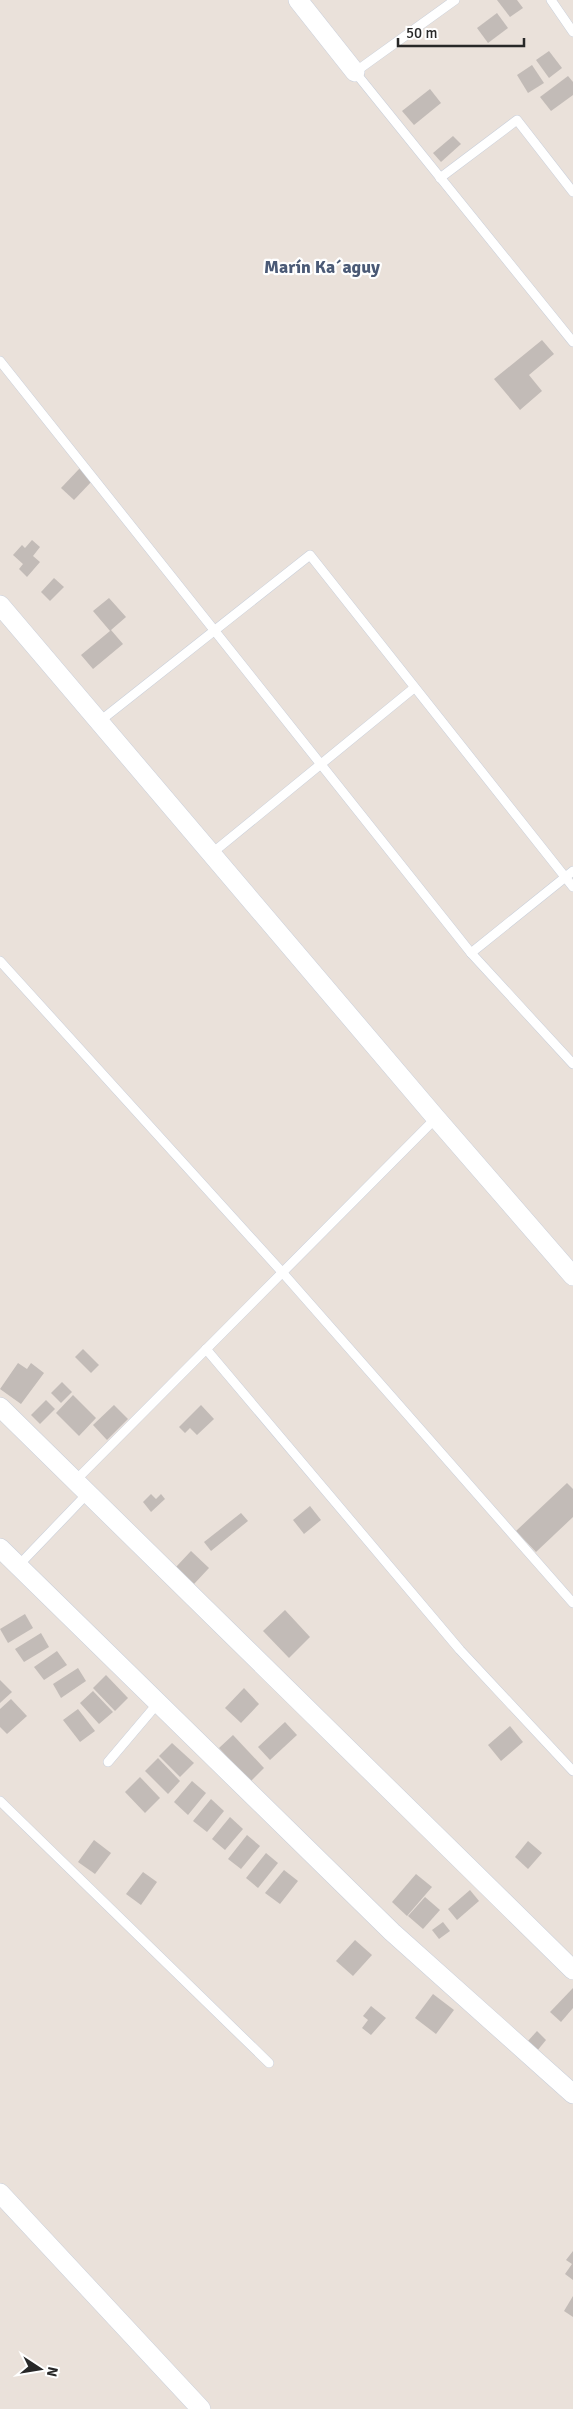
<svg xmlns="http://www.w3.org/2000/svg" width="573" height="2409" viewBox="0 0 573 2409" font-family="Signika,sans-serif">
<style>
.building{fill:#c2bbb7}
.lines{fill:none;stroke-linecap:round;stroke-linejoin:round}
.service-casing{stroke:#c9cfda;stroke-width:10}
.minor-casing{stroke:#c9cfda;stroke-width:20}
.service{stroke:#fff;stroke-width:9}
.minor{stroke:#fff;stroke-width:19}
.labels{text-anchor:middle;stroke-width:4.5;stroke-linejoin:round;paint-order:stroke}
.district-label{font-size:18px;font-weight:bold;fill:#4b5a76;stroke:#fff}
</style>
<rect width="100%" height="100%" fill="#eae1da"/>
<g class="building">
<path d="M497 0H517L523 8 510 17Z"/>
<path d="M497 13 508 28 488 43 477 28Z"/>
<path d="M549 51 562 68 549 78 536 60Z"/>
<path d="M532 65 544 83 528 93 517 75Z"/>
<path d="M568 76 573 82V95L551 111 540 97Z"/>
<path d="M430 89 441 103 414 125 402 111Z"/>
<path d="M453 136 461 144 441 162 433 153Z"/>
<path d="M542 340 554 354 529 375 542 391 520 410 494 379Z"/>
<path d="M80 468 93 480 74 500 61 488Z"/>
<path d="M32 540 40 547 33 556 40 562 27 577 19 569 23 564 13 555 22 545 25 548Z"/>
<path d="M54 578 64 587 50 601 41 592Z"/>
<path d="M109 598 126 617 111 630 123 644 93 669 81 655 110 631 93 611Z"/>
<path d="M83 1349 99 1365 91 1373 75 1357Z"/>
<path d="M18 1363 27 1369 31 1363 44 1373 21 1404 0 1389Z"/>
<path d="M62 1382 72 1392 61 1403 51 1393Z"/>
<path d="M73 1395 96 1418 79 1436 56 1413Z"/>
<path d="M46 1400 55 1409 40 1424 31 1415Z"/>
<path d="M114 1405 128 1419 107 1440 93 1425Z"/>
<path d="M201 1405 214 1419 197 1435 190 1428 185 1433 179 1427Z"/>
<path d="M567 1483 573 1489V1517L536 1552 516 1531Z"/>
<path d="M151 1494 156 1499 161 1494 165 1499 151 1512 143 1502Z"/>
<path d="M310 1506 321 1520 304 1534 293 1520Z"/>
<path d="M241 1513 248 1521 211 1551 204 1542Z"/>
<path d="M191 1551 209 1568 194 1584 176 1567Z"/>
<path d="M285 1610 310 1637 289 1658 263 1631Z"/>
<path d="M25 1614 33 1628 8 1643 0 1629Z"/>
<path d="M41 1633 49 1647 24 1662 15 1649Z"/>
<path d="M57 1651 67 1665 44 1680 34 1667Z"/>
<path d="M78 1668 86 1681 61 1698 53 1684Z"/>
<path d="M106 1675 128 1698 115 1711 93 1688Z"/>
<path d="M0 1680 12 1692 0 1703Z"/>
<path d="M244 1688 259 1704 241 1723 225 1708Z"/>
<path d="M93 1691 113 1712 99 1724 80 1703Z"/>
<path d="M11 1699 27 1716 7 1734 0 1727V1709Z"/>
<path d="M78 1709 95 1731 80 1742 63 1720Z"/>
<path d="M285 1722 297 1735 270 1760 258 1747Z"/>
<path d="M510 1726 523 1742 501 1761 488 1745Z"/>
<path d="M233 1735 264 1768 250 1782 219 1748Z"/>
<path d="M172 1743 194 1763 180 1777 159 1756Z"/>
<path d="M158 1758 180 1781 168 1794 145 1771Z"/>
<path d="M140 1777 160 1798 145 1813 125 1792Z"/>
<path d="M192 1781 206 1793 188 1815 174 1802Z"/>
<path d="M211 1799 224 1811 207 1832 193 1821Z"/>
<path d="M230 1817 243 1829 225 1850 212 1839Z"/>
<path d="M247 1835 260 1846 241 1869 228 1859Z"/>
<path d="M94 1840 111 1853 95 1874 78 1862Z"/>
<path d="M528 1841 542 1853 528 1869 515 1857Z"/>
<path d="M266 1853 278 1863 258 1888 246 1878Z"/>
<path d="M284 1870 298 1881 280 1904 265 1893Z"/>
<path d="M143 1872 157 1882 141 1905 126 1894Z"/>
<path d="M416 1874 432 1887 407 1916 392 1902Z"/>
<path d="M470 1890 479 1901 457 1920 448 1909Z"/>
<path d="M425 1897 440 1910 423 1929 408 1916Z"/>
<path d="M443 1922 450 1931 439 1939 432 1930Z"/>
<path d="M355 1940 372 1955 353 1976 336 1961Z"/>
<path d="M573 1988V2008L561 2022 550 2012Z"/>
<path d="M433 1994 454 2010 436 2034 415 2018Z"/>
<path d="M371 2006 386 2018 371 2035 362 2028 368 2020 363 2016Z"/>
<path d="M537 2031 546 2040 537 2051 527 2042Z"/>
<path d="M573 2251V2280L565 2274 572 2264 566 2260Z"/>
<path d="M573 2296V2317L564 2311Z"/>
</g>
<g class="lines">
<g class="service-casing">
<g id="service">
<path d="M455 0 355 72 573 342"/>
<path d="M551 0 573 32"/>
<path d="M440 178 517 120 573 192"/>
<path d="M0 361 471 953 573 1064"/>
<path d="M100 721 310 555 573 887"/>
<path d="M211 854 414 688"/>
<path d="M471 953 573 871"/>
<path d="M0 961 282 1272 573 1603"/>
<path d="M206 1349 460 1650 573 1771"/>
<path d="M74 1482 436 1118"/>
<path d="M18 1566 87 1494"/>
<path d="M108 1762 158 1703"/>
<path d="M0 1801 269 2063"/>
</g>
</g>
<g class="minor-casing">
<g id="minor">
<path d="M298 0 355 72"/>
<path d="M0 605 436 1118 573 1276"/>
<path d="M0 1407 573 1970"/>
<path d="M0 1548 392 1932 573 2094"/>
<path d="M0 2193 201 2409"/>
</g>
</g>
<use href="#service" class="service"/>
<use href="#minor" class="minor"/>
</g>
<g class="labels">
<g class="district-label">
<text x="322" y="273">Marín Ka´aguy</text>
</g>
</g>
<g transform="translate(40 2369) rotate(102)" stroke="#ffffff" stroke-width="4" paint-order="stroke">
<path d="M0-4L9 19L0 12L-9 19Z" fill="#282828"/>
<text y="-8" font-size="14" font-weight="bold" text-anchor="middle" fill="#282828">N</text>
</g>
<path d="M398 38v8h126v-8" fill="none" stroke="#282828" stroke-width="2.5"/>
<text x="406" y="38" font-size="15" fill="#282828" stroke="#ffffff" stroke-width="4" paint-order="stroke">50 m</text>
</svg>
